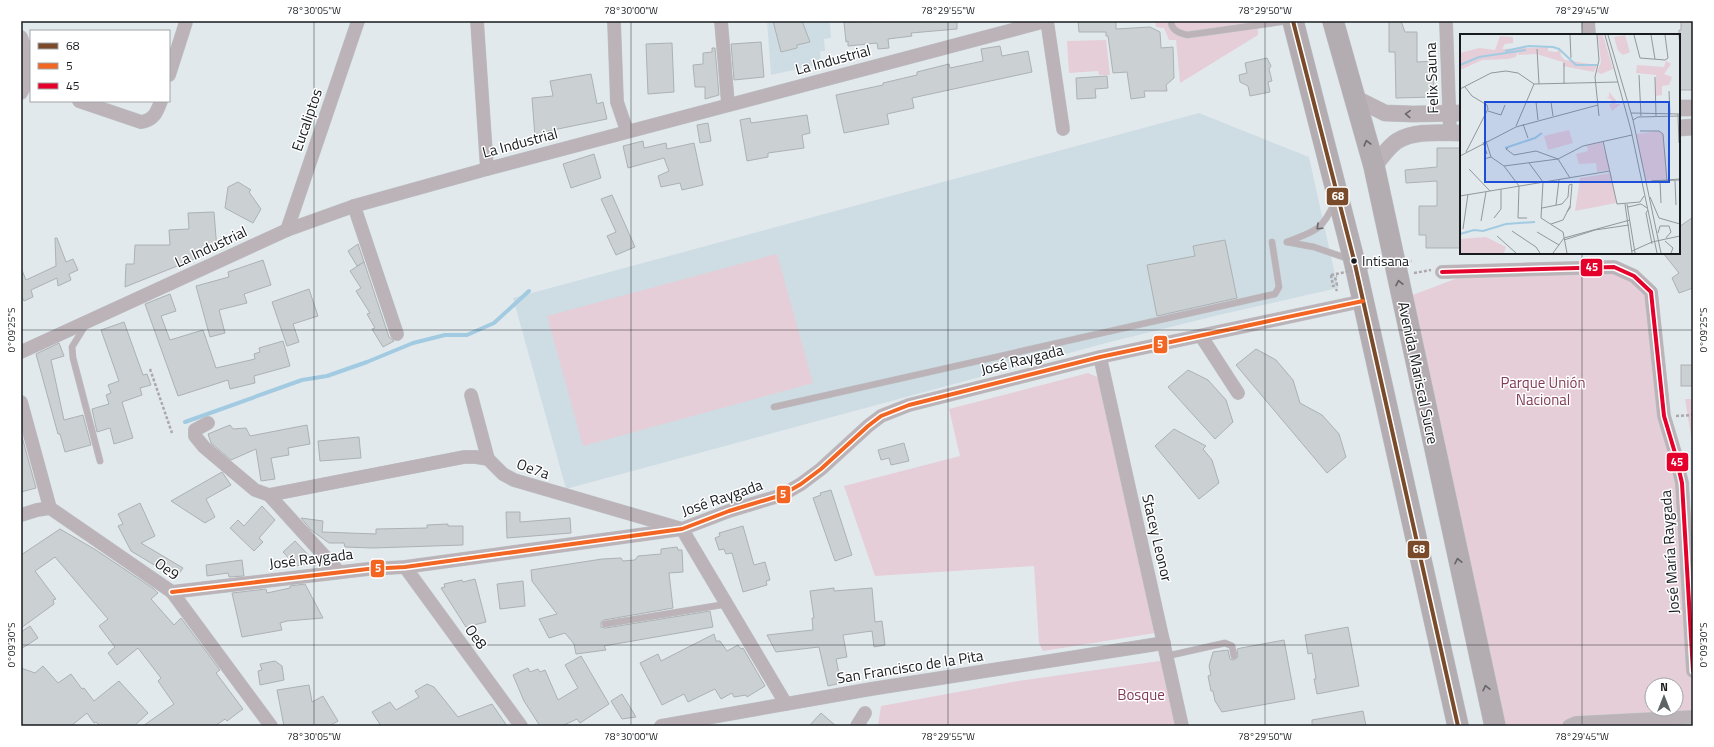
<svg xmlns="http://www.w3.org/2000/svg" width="1714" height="747" viewBox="0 0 1714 747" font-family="'Titillium Web',sans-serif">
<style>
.built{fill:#cedde4}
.green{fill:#e5ced7;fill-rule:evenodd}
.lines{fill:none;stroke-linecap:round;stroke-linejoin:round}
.stream{stroke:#a2cbe2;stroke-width:4}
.building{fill:#cbd0d3;stroke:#acb1b4}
.service-casing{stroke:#bec3c7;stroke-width:7}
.minor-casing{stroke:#bec3c7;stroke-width:14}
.tertiary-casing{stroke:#bec3c7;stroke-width:17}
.primary-casing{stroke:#bec3c7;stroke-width:22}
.path{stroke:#aca8ab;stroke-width:2.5;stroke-dasharray:3 2;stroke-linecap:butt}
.service{stroke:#bbb3b7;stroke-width:6}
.minor{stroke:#bbb3b7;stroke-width:13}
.tertiary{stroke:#bbb3b7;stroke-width:16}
.primary{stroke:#b3adb1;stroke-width:21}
.path-bridge{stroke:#aca8ab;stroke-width:2.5;stroke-dasharray:3 2;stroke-linecap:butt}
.bus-1-casing{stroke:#fff;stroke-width:7}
.bus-2-casing{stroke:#fff;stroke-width:7}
.bus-3-casing{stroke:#fff;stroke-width:7}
.bus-1{stroke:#7a4b2a;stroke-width:4}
.bus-2{stroke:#f26522;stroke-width:4}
.bus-3{stroke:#e4002b;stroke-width:4}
.oneway{stroke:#69676a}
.oneway2{stroke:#656468}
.ticks{fill:none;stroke:#171b1e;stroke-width:1;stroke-opacity:0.45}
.bus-dot{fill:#171b1e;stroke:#fff;stroke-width:1.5}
.labels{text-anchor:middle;stroke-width:3;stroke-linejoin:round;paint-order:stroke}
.bus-label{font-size:14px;fill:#171b1e;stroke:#fff;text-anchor:start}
.street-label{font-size:15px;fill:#171b1e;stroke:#fff}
.park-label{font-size:15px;fill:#823b54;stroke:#fff}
.inset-river{fill:none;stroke:#a2cbe2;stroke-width:2}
.inset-road{fill:none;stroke:#91979a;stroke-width:1}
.view{fill:#1d4ed8;fill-opacity:0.15;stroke:#1d4ed8;stroke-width:2}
.inset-edge{fill:none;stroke:#171b1e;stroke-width:2}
.line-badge{stroke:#fff;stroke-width:1.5}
.badge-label{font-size:11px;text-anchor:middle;font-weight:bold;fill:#fff}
.neatline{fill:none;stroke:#171b1e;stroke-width:1.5}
.ticks-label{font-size:10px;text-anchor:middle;fill:#171b1e}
</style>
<rect width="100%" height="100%" fill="#e2e9ed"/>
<g class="built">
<path d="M767 21H830L831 38 824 39 825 51H820L821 64 771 75Z"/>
<path d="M1199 113 1309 157 1338 288 1219 315 1110 342 566 489 513 298Z"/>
</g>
<g class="green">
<path d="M1155 21H1264L1265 25 1258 29V35L1180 83 1176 40H1169L1164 28 1156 27Z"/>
<path d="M1106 40 1110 75H1099L1098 71 1069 73 1067 41Z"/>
<path d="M777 254 813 383 583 446 547 316Z"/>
<path d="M1614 267 1651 292 1654 325 1682 483 1693 671V717L1569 726H1495L1402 299 1463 276ZM1652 685H1676V709H1652Z"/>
<path d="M1088 373 1097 377 1102 385 1155 633 1043 651 1039 643 1034 566 875 576 844 486 960 456 949 409Z"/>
<path d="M1685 399H1693V448Z"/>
<path d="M1167 660 1180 726H878L881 706 1018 681Z"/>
</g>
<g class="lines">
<path class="stream" d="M185 422 302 380 327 376 367 362 413 343 445 335H467L494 323 529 291"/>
</g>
<g class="building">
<path d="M773 21H802L810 42 797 45V48L781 52Z"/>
<path d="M957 21V29L911 33 912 36 888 39 889 48 878 49 877 43 848 46V41L846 42 844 22Z"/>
<path d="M1078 21H1116V29L1150 27 1160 32 1161 48 1173 47 1174 78 1166 85 1167 91H1144L1145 97 1131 99 1127 72 1113 73 1108 36H1106V32H1079Z"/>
<path d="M1389 21H1401L1405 32H1417V62L1433 61 1434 97 1396 98 1395 52H1389Z"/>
<path d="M1681 21H1693V90H1679V30H1681Z"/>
<path d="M761 42 764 77 734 80 731 44Z"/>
<path d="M672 43 674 92 648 94 646 44Z"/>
<path d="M1000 46 1002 56 1028 51 1032 72 912 98 914 108 887 114 889 124 844 133 836 95 883 85V83L917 75V72L949 64 950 68 983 61 981 49Z"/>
<path d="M712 48H715L719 95 705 99V87H695L693 65 703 64V53L712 52Z"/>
<path d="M1267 58 1271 66 1269 69 1272 81 1268 82 1270 92 1250 96 1248 86 1240 82 1239 75 1247 73 1245 63Z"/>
<path d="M591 74 597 104 603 102 607 119 548 131 549 135 535 137 532 98 553 96 550 81Z"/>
<path d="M1107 76 1108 88 1095 89 1096 98 1077 99 1076 78Z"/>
<path d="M807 115 810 133 802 135 804 148 768 153V157L747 161 740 120 750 118 751 123Z"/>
<path d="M708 123 711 141 700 143 697 125Z"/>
<path d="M643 141 644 148 666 143 667 149 694 143 703 185 682 190 680 183 661 187 658 176 669 171 664 158 628 168 623 146Z"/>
<path d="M1437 148H1461L1460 248H1426V235H1419V206H1437V181L1406 183 1405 170 1437 167Z"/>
<path d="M594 154 601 178 571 188 563 164Z"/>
<path d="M238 182 251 190 249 192 261 209 253 223 225 208 228 187Z"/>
<path d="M612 195 635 247 616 255 607 236 616 232 601 199Z"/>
<path d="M214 212 217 250 125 287 126 264H134L135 245H170L169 230 189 229 188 213Z"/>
<path d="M1693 217V288L1679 293 1672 278 1679 273 1663 253H1679V227Z"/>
<path d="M55 238H57L66 262 73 259 78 270 69 274 71 280 58 286 57 278 31 290 33 297 24 301 21 295V268L26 280 56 266Z"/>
<path d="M1225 240 1237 298 1157 316 1147 265 1195 256 1193 246Z"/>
<path d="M358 244 364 262 357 266 348 251Z"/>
<path d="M263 260 271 285 244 294 247 303 219 310 225 333 210 337 196 286 229 277 228 272Z"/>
<path d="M364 262 389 337 394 341 383 347 372 329 375 328 367 314 370 313 356 291 361 288 350 271Z"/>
<path d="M309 289 318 316 293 324 299 342 287 346 272 302Z"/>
<path d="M170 294 176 311 161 316 170 340 203 330 216 368 255 359 254 354 260 352 259 348 283 341 290 366 254 376 255 383 230 389 228 380 178 396 145 304Z"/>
<path d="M124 322 143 375 147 374 151 385 140 388 142 395 122 402 133 438 114 444 110 428 97 432 92 409 109 404 106 395 111 393 108 385 119 381 101 330Z"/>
<path d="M59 343 64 356 51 360 64 420 83 415 91 445 65 452 60 434H58L36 354Z"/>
<path d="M1256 349 1276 360 1293 380 1300 403 1322 415 1339 434 1346 457 1327 473 1236 365Z"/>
<rect x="1681" y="365" width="12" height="21"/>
<path d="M1188 370 1208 380 1226 400 1233 422 1215 439 1168 387Z"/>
<path d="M230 425 233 429 246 428 250 436 307 425 310 444 288 448 289 455 271 458 275 479 261 481 256 449 231 460 211 443 208 434Z"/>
<path d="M1174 429 1206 446 1203 449 1212 460 1219 483 1199 499 1155 446Z"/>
<path d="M21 433 36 488 21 492Z"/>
<path d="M359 437 361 458 320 461 318 441Z"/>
<path d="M904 443 909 461 891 465 889 458 881 460 878 450Z"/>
<path d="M222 472 231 485 206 499 215 517 205 523 171 501Z"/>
<path d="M831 490 852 555 835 561 813 498 821 495 820 493Z"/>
<path d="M140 503 155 536 141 543 183 568 176 578 131 551 118 526 123 524 118 514Z"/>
<path d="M262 506 275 520 259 538 263 542 254 551 230 528 238 520 244 526Z"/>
<path d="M506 512H520V522L570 518 571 533 507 538Z"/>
<path d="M301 518 323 521 322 532 376 534V529L427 528V525L448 524V526H463V545L373 548 345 547 344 543H329L311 530Z"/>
<path d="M743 526 754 565 765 562 770 580 766 581 767 585 743 592 732 553 726 554 724 549 719 550 715 538 720 536 719 533Z"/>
<path d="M60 529 96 550 154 589 158 593 151 599 174 625 181 618 220 670 216 673 243 709 227 721 225 719 215 726H143L174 704 158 681 161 678 138 648 117 665 108 653 115 647 99 626 108 619 55 557 35 571 56 599 53 600 54 604 21 628V555Z"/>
<path d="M295 541 315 562 296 566 283 552Z"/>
<path d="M677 547 678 550H682L683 572 669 573 673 608 604 620 601 622V627L606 628 710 611 713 627 604 646 606 650 576 654 574 644 565 633 549 638 539 619 557 614 532 581 531 570 602 559 621 558 623 561 635 560 638 556 661 554V549Z"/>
<path d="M242 560 244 576 229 577 228 573 207 576 206 565Z"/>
<path d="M475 579 486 622 466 627 441 588 445 587 444 584 462 580 463 582Z"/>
<path d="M523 581 525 606 500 609 497 584Z"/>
<path d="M305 584 323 618 287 621 280 623 282 630 242 637 232 593 266 589 267 593 290 588V586Z"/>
<path d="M834 588V591L872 588 875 622 882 621 885 645 874 647 872 631 843 635 847 657 836 659 841 683 828 686 819 647 776 652 767 635 813 630 812 618H814L810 591Z"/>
<path d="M30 626 38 638 21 649V632Z"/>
<path d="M1348 627 1359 686 1317 694 1314 679H1316L1312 653 1308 654 1305 635Z"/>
<path d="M714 634 716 641H720L727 651 738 645 741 649 743 648 765 686 747 697 746 695 734 697 732 693 721 699 715 689 688 702 684 694 662 705 640 663 658 654 661 661Z"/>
<path d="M1284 640 1295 699 1222 712 1215 701 1213 691H1211L1208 676 1211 675 1209 666 1213 652 1228 650 1230 659 1234 660 1238 657 1237 649 1241 648Z"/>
<path d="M581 656 609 704 580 723 577 719 562 726H540L524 701 513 675 528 668 530 672 538 669 540 672 545 670 558 700 578 688 565 665Z"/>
<path d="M275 661 282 666 284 680 260 685 258 671 262 670 260 664Z"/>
<path d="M43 666 58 683 71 674 82 689 84 688 94 701 119 681 148 713 134 726H100L96 722 94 723 87 713 71 726H21V668L35 673Z"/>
<path d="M427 684 434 687 458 717 492 704 507 726H381L372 712 390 702 396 710 419 697 415 691Z"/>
<path d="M309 685 312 702 323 696 338 721 329 726H284L277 690Z"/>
<path d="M622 694 636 717 622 719 611 701Z"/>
<path d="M1363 711 1366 726H1312V720Z"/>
<path d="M821 713 836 726H809Z"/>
</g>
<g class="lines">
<g class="service-casing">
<g id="service">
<path d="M1171 21C1171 30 1179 33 1187 35L1287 21"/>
<path d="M1287 242C1314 231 1321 232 1334 204"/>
<path d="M1287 242 1314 247 1349 259"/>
<path d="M85 326 72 347 73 358 100 461"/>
<path d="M774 407 1275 294 1279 287 1272 242"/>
<path d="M605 624 727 604"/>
<path d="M1167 656 1225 643 1232 646 1234 656"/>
</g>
</g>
<g class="minor-casing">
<g id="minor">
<path d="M477 21 487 169"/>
<path d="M614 21 617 102 627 131"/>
<path d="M721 21 728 104"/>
<path d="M1047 21 1063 129"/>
<path d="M1446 21 1450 133"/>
<path d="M1588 21 1589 35"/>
<path d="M21 37C28 53 31 78 21 93"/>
<path d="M169 75 186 22"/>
<path d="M79 101 141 122C154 120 157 112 161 101"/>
<path d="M354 206 397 334"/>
<path d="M287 230 358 21"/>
<path d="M1442 272 1614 267 1634 276 1651 292 1664 416 1675 453 1682 483 1693 671"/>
<path d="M1201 336 1238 393"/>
<path d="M21 352 287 230 354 206 487 169 1046 21"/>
<path d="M1100 357 1182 726"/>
<path d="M471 395 488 459"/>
<path d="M21 402 50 508"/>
<path d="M208 423 195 430V436L204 447 255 490 269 495 464 457H476L488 459 503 474 514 480 682 529 786 704"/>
<path d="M269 495 339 572"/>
<path d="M21 515 37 510 50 508 172 592 271 726"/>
<path d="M405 567 521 726"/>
<path d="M172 592 368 569 405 567 682 529 729 511 782 495 801 484 821 469 868 426 881 416 909 405 1100 357 1363 301"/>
<path d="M661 726 871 689 1164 643"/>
<path d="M857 726 865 713"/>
<path d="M1569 726 1576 723 1693 717"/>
</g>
</g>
<g class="tertiary-casing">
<g id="tertiary">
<path d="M1355 98 1385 113 1413 114 1461 113"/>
<path d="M1679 108H1693"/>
<path d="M1679 128 1693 127"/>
<path d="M1374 166C1381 158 1388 147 1397 141 1415 130 1441 133 1461 133"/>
</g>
</g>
<g class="primary-casing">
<g id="primary">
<path d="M1293 21 1354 260 1458 726"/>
<path d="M1333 21 1374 166 1495 726"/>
</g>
</g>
<g class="path">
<path d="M1414 273 1431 270"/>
<path d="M1331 275 1333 286 1337 285 1335 277 1337 276"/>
<path d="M1336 289 1337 291"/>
<path d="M150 369 172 433"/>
<path d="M1676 416 1693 415"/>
</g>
<use href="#service" class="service"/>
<use href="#minor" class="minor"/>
<use href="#tertiary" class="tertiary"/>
<use href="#primary" class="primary"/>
<g class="path-bridge">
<path d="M1382 266 1412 261"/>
<path d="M1331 275 1372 267"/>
</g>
<g class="bus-1-casing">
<path id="bus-1" d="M1293 21 1354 260 1458 726"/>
</g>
<g class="bus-2-casing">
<path id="bus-2" d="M172 592 368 569 405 567 682 529 729 511 782 495 801 484 821 469 868 426 881 416 909 405 1100 357 1363 301"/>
</g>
<g class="bus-3-casing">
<path id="bus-3" d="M1442 272 1614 267 1634 276 1651 292 1664 416 1675 453 1682 483 1693 671"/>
</g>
<use href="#bus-1" class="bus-1"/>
<use href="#bus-2" class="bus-2"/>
<use href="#bus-3" class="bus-3"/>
</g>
<defs><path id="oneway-chevron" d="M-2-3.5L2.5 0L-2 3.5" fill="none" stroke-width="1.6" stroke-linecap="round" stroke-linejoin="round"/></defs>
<g class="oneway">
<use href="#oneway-chevron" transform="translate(1408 114) rotate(-177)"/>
<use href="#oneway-chevron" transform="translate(1319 227) rotate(137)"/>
</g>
<g class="oneway2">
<use href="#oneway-chevron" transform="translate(1367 143) rotate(-105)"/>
<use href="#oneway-chevron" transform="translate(1399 283) rotate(-102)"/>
<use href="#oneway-chevron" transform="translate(1458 561) rotate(-102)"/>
<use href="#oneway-chevron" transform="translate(1486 688) rotate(-103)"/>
</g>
<path class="ticks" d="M314 21V726M631 21V726M948 21V726M1265 21V726M1582 21V35M1582 253V726M21 330H1693M21 645H1693"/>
<circle class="bus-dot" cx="1354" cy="261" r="3.5"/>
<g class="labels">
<g class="bus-label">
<text x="1362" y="266">Intisana</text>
</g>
<g class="street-label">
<text transform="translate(833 60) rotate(-15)" y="5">La Industrial</text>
<text transform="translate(1432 78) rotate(-92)" y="5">Felix Sauna</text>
<text transform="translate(307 120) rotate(-71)" y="5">Eucaliptos</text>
<text transform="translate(520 143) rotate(-15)" y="5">La Industrial</text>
<text transform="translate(211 247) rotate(-25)" y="5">La Industrial</text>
<text transform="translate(1022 360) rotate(-14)" y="5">José Raygada</text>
<text transform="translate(1418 373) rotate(78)" y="5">Avenida Mariscal Sucre</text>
<text transform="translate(533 469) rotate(20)" y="5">Oe7a</text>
<text transform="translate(722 498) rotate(-19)" y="5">José Raygada</text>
<text transform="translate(1157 538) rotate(77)" y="5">Stacey Leonor</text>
<text transform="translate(1670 552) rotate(-94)" y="5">José María Raygada</text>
<text transform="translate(311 559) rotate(-7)" y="5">José Raygada</text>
<text transform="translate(167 569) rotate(36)" y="5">Oe9</text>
<text transform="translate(476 637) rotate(54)" y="5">Oe8</text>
<text transform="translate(910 667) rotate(-9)" y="5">San Francisco de la Pita</text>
</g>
<g class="park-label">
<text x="1543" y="388">Parque Unión<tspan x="1543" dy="17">Nacional</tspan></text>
<text x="1141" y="700">Bosque</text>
</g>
</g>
<g transform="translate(1460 34)">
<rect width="220" height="220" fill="#e2e9ed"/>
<path d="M138 1H143L153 35 141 40 137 38 141 28ZM165 1 170 18 163 21 158 17 154 3ZM40 2 53 3V9L45 10 42 15 88 13V17L96 18 100 16 101 22 105 26 137 31 134 38 103 32V28L76 20 58 21V16L56 23 48 25 22 26 0 36V19L19 14 35 16ZM206 27 211 30 204 40 212 43 209 51 202 52V61L196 62V41L176 39 177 31 204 33ZM149 58 156 66 155 70H161L152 77 149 70H152L151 65 146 64 149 63ZM109 96 113 109 88 116 84 102ZM199 97 203 100 207 145 186 147 176 100ZM142 108 150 136 137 138 136 129 119 130 116 120 128 117 127 112ZM151 139 156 169 115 177 120 144ZM26 203 46 213 44 219H0V205Z" fill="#e5ced7"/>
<path class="inset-river" d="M45 17 69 12 93 13 99 15 116 31H137M0 31 19 23 66 16M45 114 75 104 82 99M0 200 14 196 23 197 46 190 75 188"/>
<path class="inset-road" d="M110 1 111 24M137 1 139 26 135 43 139 82M145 1 171 96 197 219M148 1 173 86 201 219M174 1 180 24 205 26 208 24 205 1M191 1 195 25M219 1 220 14M77 15 79 50M104 29V50M179 41 181 82M195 43 196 82M5 53 12 62 27 71 28 75 6 118M0 55 31 39 46 37 58 39 74 50 158 48M209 57 210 81M76 68 78 86M91 68 93 82M28 77 41 81 45 71M171 79 220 80M218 80 219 109M173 86 178 83 220 82M63 90 68 104M56 92 74 50M180 97H199L203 100 207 147M26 107 31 123M143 107 157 170 180 168 184 162M23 108 27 120M48 114 46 115 54 121 76 117 98 125 110 144M0 122 56 93 138 71M24 125 31 123 44 132 59 152 58 184H67M69 129 83 148 81 184 103 198 107 219M44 132 98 125 123 112 172 101M9 135 30 157M191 147 220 145M192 147 220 146M200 147 201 169M215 147 216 171M0 162 150 137M190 163 199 184 220 190M165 170 172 219M167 170 175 219M96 171 99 146M168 173 181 170 187 174M82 174 102 170 108 163 109 151 112 150 110 174 107 178M188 176 186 179 192 210M34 184 41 175V155M21 187 26 158M91 190 103 186 110 172M3 195 8 160M52 197 76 213 80 219M77 198 99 211M198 199 200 192H209L211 198 206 204M37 202 56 219M104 206 135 196 169 191M205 207 213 214 211 219M172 217 192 208 220 202M93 219 104 204 170 186"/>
<path class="view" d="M25 68H209V148H25Z"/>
<rect width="220" height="220" class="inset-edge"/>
</g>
<g class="line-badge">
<rect x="1326" y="187" width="23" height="19" rx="4" fill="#7a4b2a"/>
<rect x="1580" y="258" width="23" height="19" rx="4" fill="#e4002b"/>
<rect x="1153" y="335" width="15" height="19" rx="4" fill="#f26522"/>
<rect x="1666" y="452" width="23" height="20" rx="4" fill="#e4002b"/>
<rect x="776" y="485" width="15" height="19" rx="4" fill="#f26522"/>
<rect x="1407" y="540" width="23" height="19" rx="4" fill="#7a4b2a"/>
<rect x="370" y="559" width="15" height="19" rx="4" fill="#f26522"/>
</g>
<g class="badge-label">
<text x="1338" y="200">68</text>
<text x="1592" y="271">45</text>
<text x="1160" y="348">5</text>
<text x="1677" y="466">45</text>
<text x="783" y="498">5</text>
<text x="1419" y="553">68</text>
<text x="378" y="572">5</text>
</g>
<rect width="1714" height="747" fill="none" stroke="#ffffff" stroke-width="44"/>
<rect x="30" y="30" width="140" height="72" fill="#ffffff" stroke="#a2a4a5"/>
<rect x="38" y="43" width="20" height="6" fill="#7a4b2a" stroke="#a2a4a5"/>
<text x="66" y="50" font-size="12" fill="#171b1e">68</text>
<rect x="38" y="63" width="20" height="6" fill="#f26522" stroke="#a2a4a5"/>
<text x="66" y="70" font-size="12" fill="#171b1e">5</text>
<rect x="38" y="83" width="20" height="6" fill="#e4002b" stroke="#a2a4a5"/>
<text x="66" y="90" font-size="12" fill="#171b1e">45</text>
<g transform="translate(1664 697)"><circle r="19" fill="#ffffff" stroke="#a2a4a5"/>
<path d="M0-3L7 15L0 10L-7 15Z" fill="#5e6366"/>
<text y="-6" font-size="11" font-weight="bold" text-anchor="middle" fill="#171b1e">N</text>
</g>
<rect x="22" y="22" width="1670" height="703" class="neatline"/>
<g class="ticks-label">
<text x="314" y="14">78°30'05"W</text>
<text x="631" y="14">78°30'00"W</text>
<text x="948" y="14">78°29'55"W</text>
<text x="1265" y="14">78°29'50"W</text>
<text x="1582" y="14">78°29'45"W</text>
<text transform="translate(11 330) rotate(-90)" y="4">0°09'25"S</text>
<text transform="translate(1703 330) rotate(-90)" y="4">0°09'25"S</text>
<text transform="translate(11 645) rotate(-90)" y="4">0°09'30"S</text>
<text transform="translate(1703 645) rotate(-90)" y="4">0°09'30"S</text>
<text x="314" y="740">78°30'05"W</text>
<text x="631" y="740">78°30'00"W</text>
<text x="948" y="740">78°29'55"W</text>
<text x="1265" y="740">78°29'50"W</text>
<text x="1582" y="740">78°29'45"W</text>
</g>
</svg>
